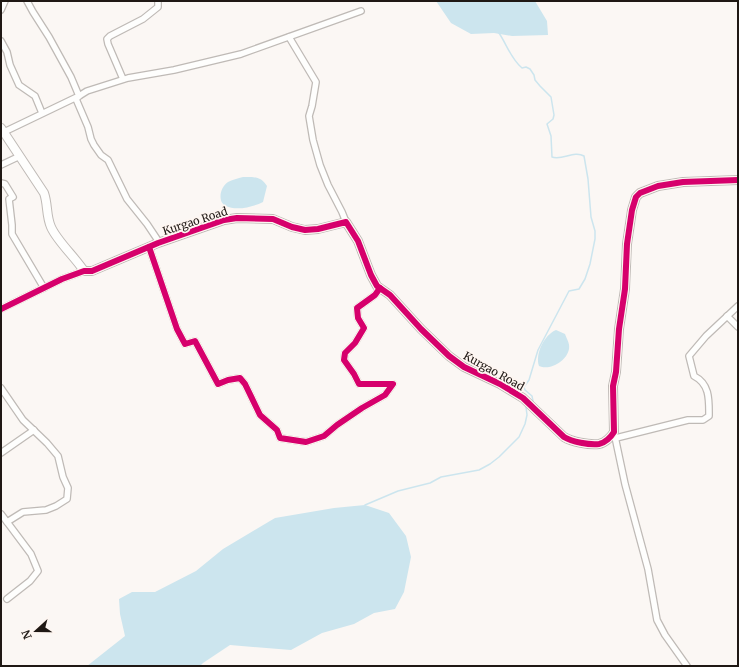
<svg xmlns="http://www.w3.org/2000/svg" width="739" height="667" viewBox="0 0 739 667" font-family="Merriweather,serif">
<style>
.water{fill:#cce5ee}
.lines{fill:none;stroke-linecap:round;stroke-linejoin:round}
.stream{stroke:#cce5ee;stroke-width:1.5}
.street-casing{stroke:#bfbab6;stroke-width:8}
.secondary-casing{stroke:#bfbab6;stroke-width:10}
.street{stroke:#fefefd;stroke-width:5.5}
.secondary{stroke:#fefefd;stroke-width:8}
.cycleway-casing{stroke:#fef6f1;stroke-width:8}
.cycleway{stroke:#d6006c;stroke-width:6}
.labels{text-anchor:middle;stroke-width:3.5;stroke-linejoin:round;paint-order:stroke}
.street-label{font-size:11px;fill:#1f1814;stroke:#fef6f1}
</style>
<rect width="100%" height="100%" fill="#fbf7f4"/>
<g class="water">
<path d="M436 1H535L547 21 548 35 512 36 494 33 471 34 451 23Z"/>
<path d="M243 177C253 177 261 176 267 186L263 202C253 207 236 211 226 206 217 202 220 187 228 182 232 180 238 178 243 177Z"/>
<path d="M556 330 565 334C567 340 570 343 569 349 567 361 550 371 539 366 535 354 544 335 556 330Z"/>
<path d="M365 505 389 513 406 536 411 557 404 592 395 609 374 613 354 624 322 633 291 650 230 645 203 663 200 666H87L125 636 120 614 119 599 132 592H155L196 571 223 549 275 518 334 508Z"/>
</g>
<g class="lines">
<g class="stream">
<path d="M499 33C507 45 511 59 522 68L526 67 530 69 534 75 535 80 540 86 551 97 554 115 553 119 547 124 551 136 552 157C562 161 574 150 584 156L588 179 591 217 595 231V239L590 264 585 279 579 289 569 291 538 350 529 380 524 387 525 390 532 396 533 401"/>
<path d="M365 505 398 491 430 483 441 477 479 470 490 464 499 457 519 437 525 424 527 415 526 407"/>
</g>
<g class="street-casing">
<g id="street">
<path d="M1 10 5 1"/>
<path d="M289 37 316 82 312 106 309 116 313 140 320 165 328 185 342 212 346 222"/>
<path d="M1 41 7 52 10 65 19 85 35 96 42 113"/>
<path d="M123 79 108 44 107 39 110 36 143 19 158 7V1"/>
<path d="M4 132 79 96 71 77 49 37 33 12 27 1"/>
<path d="M1 165 20 156"/>
<path d="M1 183 5 184 13 197 9 199 12 225V234L44 288"/>
<path d="M159 242 147 224 127 199 108 160 101 155 94 145 91 139 88 127 76 99 79 96 87 91 128 78 174 70 241 54 361 11"/>
<path d="M149 247 177 329 185 344 195 341 218 384 228 380 240 378 245 384 260 415 277 430 280 438 306 442 324 436 337 425 362 408 385 395 393 384H359L354 374 344 360 345 353 355 343 364 328 358 318 357 308 375 295 380 288"/>
<path d="M1 309 62 279 84 271"/>
<path d="M727 316 738 327"/>
<path d="M1 388 23 420 47 443 58 456 63 477 68 488 67 499 56 506 46 510 23 512 7 522"/>
<path d="M614 432 625 484 648 569 657 620 665 635 687 666"/>
<path d="M616 438 688 420H703L709 416C709 400 710 384 694 376L689 356 706 336 738 306"/>
<path d="M1 453 34 430"/>
<path d="M1 514 31 554 38 571 30 581 7 599"/>
</g>
</g>
<g class="secondary-casing">
<path id="secondary" d="M1 128 44 193C48 204 46 216 51 227 57 241 75 257 84 271H92L158 243 224 220 237 218 273 219 292 227 305 230 318 229 346 222 358 241 371 275 377 286 390 295 421 329 449 356 464 367 500 384 523 398 564 437C572 442 589 445 599 444 605 443 611 437 614 432L613 386 616 372 619 329 625 289 627 244 632 210 636 197 640 193 658 186 683 182 738 180"/>
</g>
<use href="#street" class="street"/>
<use href="#secondary" class="secondary"/>
<g class="cycleway-casing">
<g id="cycleway">
<path d="M149 247 177 329 185 344 195 341 218 384 228 380 240 378 245 384 260 415 277 430 280 438 306 442 324 436 337 425 362 408 385 395 393 384H359L354 374 344 360 345 353 355 343 364 328 358 318 357 308 375 295 380 288"/>
<path d="M1 309 62 279 84 271H92L158 243 224 220 237 218 273 219 292 227 305 230 318 229 346 222 358 241 371 275 377 286 390 295 421 329 449 356 464 367 500 384 523 398 564 437C572 442 589 445 599 444 605 443 611 437 614 432L613 386 616 372 619 329 625 289 627 244 632 210 636 197 640 193 658 186 683 182 738 180"/>
</g>
</g>
<use href="#cycleway" class="cycleway"/>
</g>
<g class="labels">
<g class="street-label">
<text transform="translate(195 221) rotate(-18)" y="4">Kurgao Road</text>
<text transform="translate(494 371) rotate(29)" y="4">Kurgao Road</text>
</g>
</g>
<rect width="739" height="667" fill="none" stroke="#1f1814" stroke-width="4"/>
<g transform="translate(36 631) rotate(249)" stroke="#fef6f1" stroke-width="3" paint-order="stroke">
<path d="M0-3L7 15L0 10L-7 15Z" fill="#1f1814"/>
<text y="-6" font-size="11" font-weight="bold" text-anchor="middle" fill="#1f1814">N</text>
</g>
</svg>
